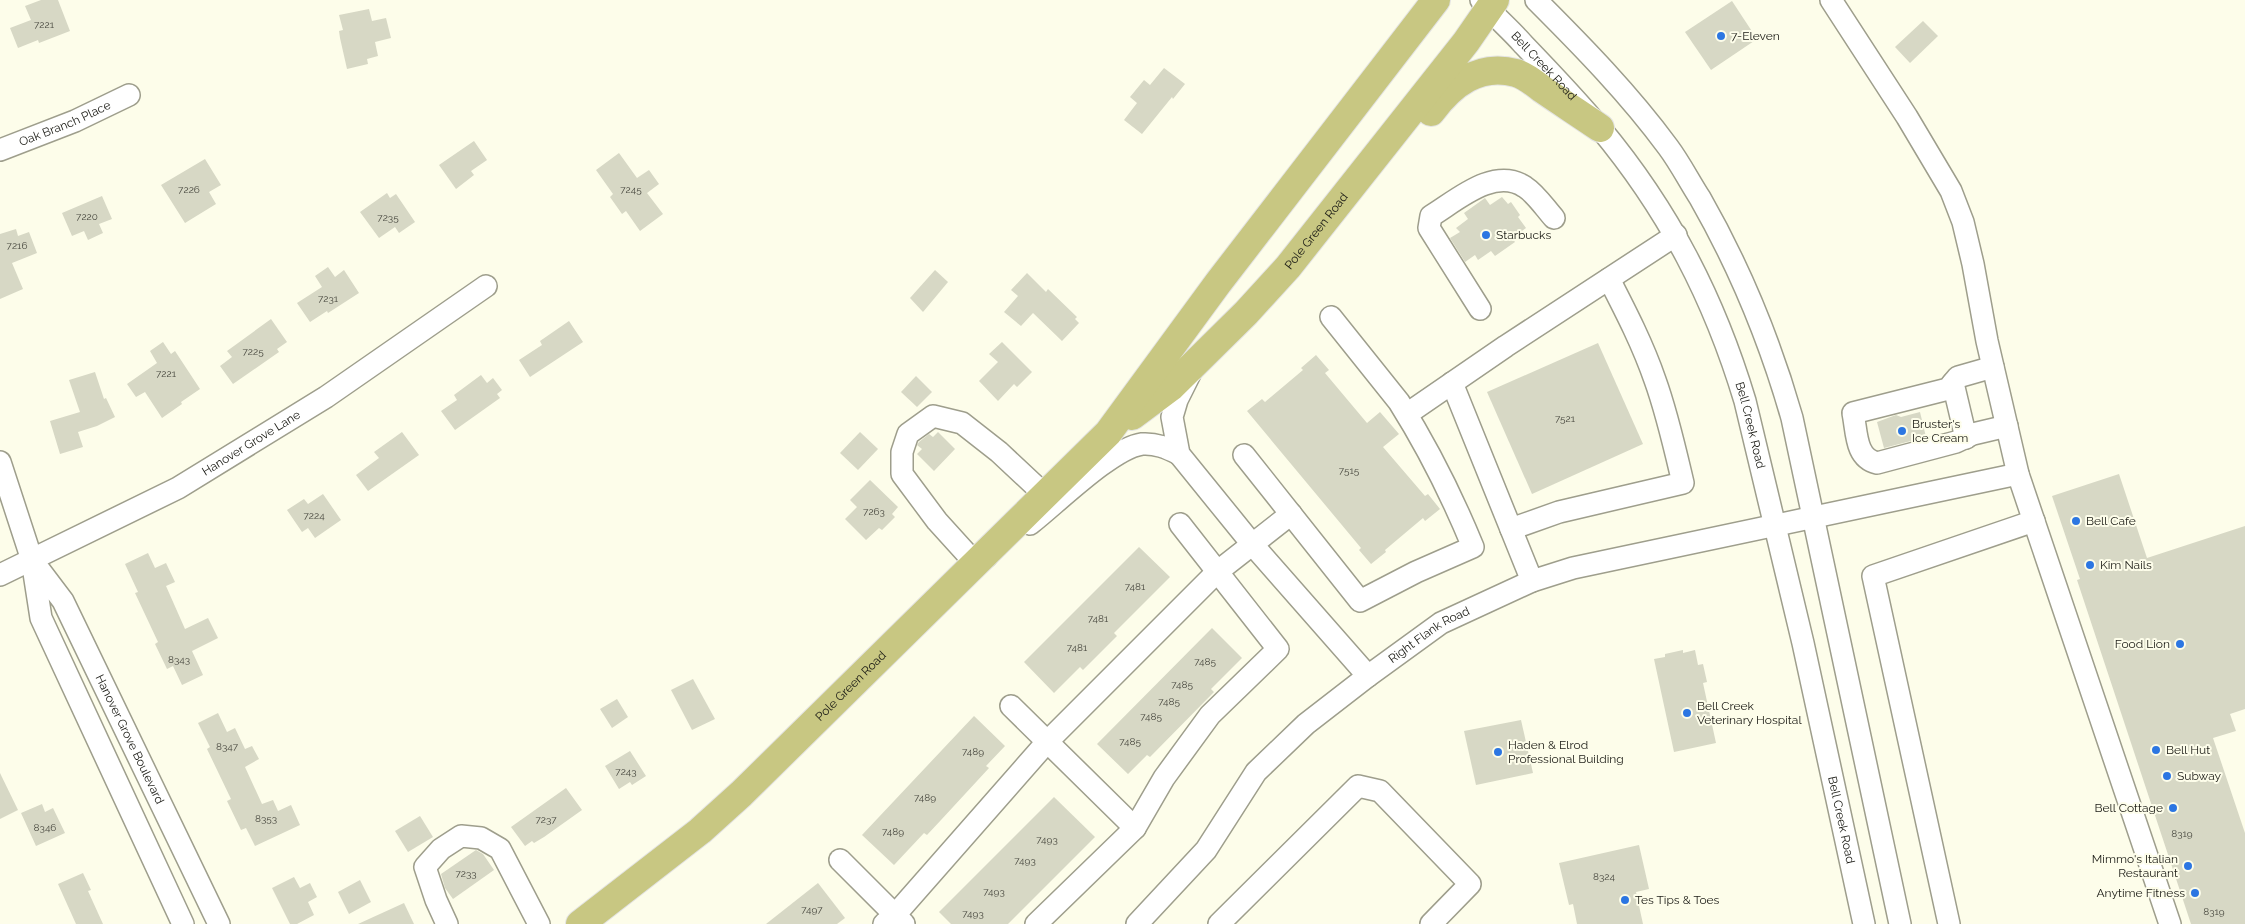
<svg xmlns="http://www.w3.org/2000/svg" width="2245" height="924" viewBox="0 0 2245 924" font-family="Raleway,sans-serif">
<style>
.building{fill:#d7d8c5}
.lines{fill:none;stroke-linecap:round;stroke-linejoin:round}
.minor-casing{stroke:#9e9e8c;stroke-width:24}
.major-casing{stroke:#e4e4e3;stroke-width:30}
.minor{stroke:#fff;stroke-width:21}
.major{stroke:#c8c782;stroke-width:28}
.poi-dot{fill:#2c76e2;stroke:#fdfdea;stroke-width:2}
.labels{text-anchor:middle;stroke-width:4;stroke-linejoin:round;paint-order:stroke}
.number-label{font-size:10px;fill:#4a4a41}
.poi-label{font-size:12px;fill:#1b1b15;stroke:#fdfdea;text-anchor:start}
.street-label{font-size:12px;fill:#1b1b15;stroke:#fdfdea}
</style>
<rect width="100%" height="100%" fill="#fdfdea"/>
<g class="building">
<path d="M41 0H58L70 31 39 43 38 40 18 48 10 28 31 20 25 6Z"/>
<path d="M1732 1 1757 39 1711 70 1685 32Z"/>
<path d="M369 9 372 21 386 18 391 38 375 42 378 56 367 59 368 64 347 69 340 38 339 31 343 30 339 15Z"/>
<path d="M1923 21 1938 36 1910 63 1895 47Z"/>
<path d="M1164 68 1185 84 1173 99 1172 97 1142 134 1124 120 1137 103 1130 97 1144 80 1150 85Z"/>
<path d="M474 141 487 160 471 171 474 175 456 189 439 165Z"/>
<path d="M619 153 637 178 649 170 659 184 647 193 663 214 640 231 626 211 622 214 610 197 613 194 596 170Z"/>
<path d="M205 159 221 185 209 192 216 204 185 223 161 185Z"/>
<path d="M387 193 390 198 396 194 415 222 399 233 395 227 379 238 360 212Z"/>
<path d="M102 196 112 219 99 224 103 233 88 240 84 231 72 236 62 213Z"/>
<path d="M1502 197 1508 204 1511 202 1520 215 1518 217 1526 228 1512 238 1515 242 1495 256 1491 251 1478 260 1475 255 1465 262 1450 238 1460 232 1456 228 1468 219 1464 213 1485 198 1490 205Z"/>
<path d="M16 229 18 236 29 232 37 253 12 263 23 289 0 299V234Z"/>
<path d="M328 267 335 277 344 270 359 293 328 313 327 311 310 322 297 303 322 287 315 276Z"/>
<path d="M935 270 948 282 923 312 910 298Z"/>
<path d="M1027 273 1046 292 1048 289 1077 317 1075 319 1079 323 1062 341 1033 313 1021 326 1004 312 1018 296 1011 290Z"/>
<path d="M271 319 287 342 277 349 279 352 233 384 220 366 232 357 227 351Z"/>
<path d="M569 321 583 342 530 377 519 360 542 345 540 341Z"/>
<path d="M163 342 171 354 175 351 200 389 181 402 182 404 162 418 145 392 136 397 127 384 157 363 150 351Z"/>
<path d="M1002 342 1032 372 1017 387 1014 384 998 401 979 381 998 362 989 354Z"/>
<path d="M1598 343 1643 444 1532 494 1487 392Z"/>
<path d="M1316 355 1329 370 1325 373 1367 423 1380 412 1399 434 1383 447 1425 496 1428 494 1440 509 1425 521 1423 518 1385 550 1386 552 1371 564 1359 550 1361 548 1247 411 1262 399 1265 402 1303 370 1301 368Z"/>
<path d="M95 372 104 399 106 398 115 417 97 426 78 432 83 447 60 454 50 421 80 412 69 380Z"/>
<path d="M481 375 487 383 493 378 502 390 497 394 500 398 455 430 441 411 457 400 454 395Z"/>
<path d="M916 376 932 392 917 407 901 392Z"/>
<path d="M1920 412 1926 437 1884 448 1877 422 1896 415 1901 417Z"/>
<path d="M402 432 419 455 368 491 356 475 379 458 374 452Z"/>
<path d="M860 432 878 449 858 470 840 453Z"/>
<path d="M938 432 955 449 934 471 917 454 922 449 917 445 919 442 929 434 933 437Z"/>
<path d="M2119 474 2147 558 2245 526V709L2230 714 2236 731 2213 738 2245 833V924H2191L2077 580 2080 579 2052 496Z"/>
<path d="M870 480 898 507 892 514 895 517 882 530 879 528 866 540 845 519 857 507 850 500Z"/>
<path d="M323 494 341 520 315 538 308 528 302 532 287 510 304 499 308 504Z"/>
<path d="M1139 547 1170 577 1114 633 1117 636 1083 670 1080 667 1054 693 1024 662Z"/>
<path d="M148 553 155 568 166 563 175 582 166 586 185 629 208 618 218 638 192 651 203 675 182 685 173 666 167 669 155 644 158 642 135 593 138 592 125 564Z"/>
<path d="M1212 628 1242 658 1211 689 1214 692 1150 757 1147 755 1128 774 1097 744Z"/>
<path d="M1683 650V653L1695 650 1698 665 1703 664 1707 682 1703 683 1716 743 1674 752 1654 659 1665 657V654Z"/>
<path d="M693 679 715 719 692 730 671 690Z"/>
<path d="M617 699 628 717 612 728 600 709Z"/>
<path d="M218 713 227 732 235 728 245 749 252 746 259 759 245 767 262 804 273 800 278 811 291 805 300 825 255 846 246 828 241 830 227 801 231 799 207 749 210 747 198 723Z"/>
<path d="M974 716 1005 746 986 766 989 768 941 820 927 835 924 833 894 865 862 835Z"/>
<path d="M1521 720 1533 773 1476 785 1464 731Z"/>
<path d="M630 751 646 776 632 785 630 782 619 789 605 766Z"/>
<path d="M0 773 18 810 0 819Z"/>
<path d="M566 788 582 810 544 837 534 843 532 841 525 846 511 827Z"/>
<path d="M1054 797 1095 837 1008 924H951L939 912Z"/>
<path d="M42 804 45 812 53 808 65 833 36 846 21 813Z"/>
<path d="M420 816 433 837 408 852 395 831Z"/>
<path d="M1639 845 1649 889 1636 892 1643 924H1577L1573 904 1569 905 1559 863Z"/>
<path d="M476 850 483 854 494 870 453 899 445 888 441 874Z"/>
<path d="M83 873 91 890 88 891 103 924H76L58 884Z"/>
<path d="M294 877 300 888 310 883 317 897 308 902 314 915 297 924H290L272 888Z"/>
<path d="M360 880 371 902 349 914 338 892Z"/>
<path d="M818 883 845 918 837 924H766Z"/>
<path d="M404 903 414 924H358Z"/>
</g>
<g class="lines">
<g class="minor-casing">
<g id="minor">
<path id="s1" d="M1481 0C1494 16 1510 29 1523 44 1549 71 1576 99 1600 128 1669 211 1714 298 1745 401L1803 643 1864 924"/>
<path d="M1536 0C1582 46 1629 94 1668 147 1680 163 1689 181 1700 198 1740 268 1770 341 1792 418L1900 924"/>
<path d="M1831 0 1907 117 1951 191 1963 222 1973 264 1987 341 2018 474 2170 924"/>
<path id="s2" d="M0 150 75 121 129 95"/>
<path d="M1480 309 1429 228 1431 216C1456 201 1494 166 1525 187 1536 194 1545 208 1554 218"/>
<path d="M1993 367 1958 377 1948 389 1853 413C1857 432 1855 458 1877 463L1956 442 1973 434 2007 426"/>
<path id="s3" d="M1190 374 1177 400 1172 417 1179 454 1252 544 1368 676 1441 623 1532 581 1573 568 2018 474"/>
<path d="M1452 383 1532 581"/>
<path d="M1953 383 1966 438"/>
<path d="M1407 414 1506 346 1676 235"/>
<path d="M1244 455 1360 601 1416 572 1473 547C1452 496 1428 448 1399 402L1331 317"/>
<path d="M0 462 32 560"/>
<path d="M1030 524C1056 504 1112 448 1142 444 1156 443 1167 448 1179 454"/>
<path d="M1511 529 1559 512 1683 483C1675 449 1667 413 1655 380 1643 345 1626 312 1609 279"/>
<path d="M987 556 976 564 937 521 902 474V452L908 434 933 416 962 423 999 452 1046 496"/>
<path id="s4" d="M0 575 178 488 326 397 486 286"/>
<path d="M1011 706 1135 828"/>
<path d="M840 860 904 924"/>
<path id="s5" d="M183 924 41 618 32 560 63 601 219 924"/>
<path d="M447 924 436 900 425 867 441 849 461 836 481 838 500 849 539 924"/>
<path d="M884 924 895 915 1047 742 1217 572 1291 514"/>
<path d="M1036 924 1135 828 1164 778 1210 715 1278 649 1180 524"/>
<path d="M1137 924 1206 850 1256 772 1306 724 1368 676"/>
<path d="M1219 924 1358 786 1380 791 1470 884 1431 924"/>
<path d="M1949 924 1873 576 2034 521"/>
</g>
</g>
<g class="major-casing">
<g id="major">
<path d="M1431 112C1452 84 1479 63 1516 73 1526 76 1534 83 1542 89 1561 102 1581 115 1600 128"/>
<path id="s6" d="M1132 416 1171 387 1246 313 1288 267 1466 42 1495 0"/>
<path id="s7" d="M580 924 700 831 741 794 1108 433 1218 283 1436 0"/>
</g>
</g>
<use href="#minor" class="minor"/>
<use href="#major" class="major"/>
</g>
<g class="poi-dot">
<circle cx="1721" cy="36" r="5"/>
<circle cx="1486" cy="235" r="5"/>
<circle cx="1902" cy="431" r="5"/>
<circle cx="2076" cy="521" r="5"/>
<circle cx="2090" cy="565" r="5"/>
<circle cx="2180" cy="644" r="5"/>
<circle cx="1687" cy="713" r="5"/>
<circle cx="2156" cy="750" r="5"/>
<circle cx="1498" cy="752" r="5"/>
<circle cx="2167" cy="776" r="5"/>
<circle cx="2173" cy="808" r="5"/>
<circle cx="2188" cy="866" r="5"/>
<circle cx="2195" cy="893" r="5"/>
<circle cx="1625" cy="900" r="5"/>
</g>
<g class="labels">
<g class="number-label">
<text x="44" y="28">7221</text>
<text x="189" y="193">7226</text>
<text x="631" y="193">7245</text>
<text x="87" y="220">7220</text>
<text x="388" y="221">7235</text>
<text x="17" y="249">7216</text>
<text x="328" y="302">7231</text>
<text x="253" y="355">7225</text>
<text x="166" y="377">7221</text>
<text x="1565" y="422">7521</text>
<text x="1349" y="474">7515</text>
<text x="874" y="515">7263</text>
<text x="314" y="519">7224</text>
<text x="1135" y="590">7481</text>
<text x="1098" y="622">7481</text>
<text x="1077" y="651">7481</text>
<text x="179" y="663">8343</text>
<text x="1205" y="665">7485</text>
<text x="1182" y="688">7485</text>
<text x="1169" y="705">7485</text>
<text x="1151" y="720">7485</text>
<text x="1130" y="745">7485</text>
<text x="227" y="750">8347</text>
<text x="973" y="755">7489</text>
<text x="626" y="775">7243</text>
<text x="925" y="801">7489</text>
<text x="266" y="822">8353</text>
<text x="546" y="823">7237</text>
<text x="45" y="831">8346</text>
<text x="893" y="835">7489</text>
<text x="2182" y="837">8319</text>
<text x="1047" y="843">7493</text>
<text x="1025" y="864">7493</text>
<text x="466" y="877">7233</text>
<text x="1604" y="880">8324</text>
<text x="994" y="895">7493</text>
<text x="812" y="913">7497</text>
<text x="2214" y="915">8319</text>
<text x="973" y="917">7493</text>
</g>
<g class="poi-label">
<text x="1731" y="40">7-Eleven</text>
<text x="1496" y="239">Starbucks</text>
<text x="1912" y="428">Bruster's<tspan x="1912" dy="14">Ice Cream</tspan></text>
<text x="2086" y="525">Bell Cafe</text>
<text x="2100" y="569">Kim Nails</text>
<text x="2170" y="648" text-anchor="end">Food Lion</text>
<text x="1697" y="710">Bell Creek<tspan x="1697" dy="14">Veterinary Hospital</tspan></text>
<text x="1508" y="749">Haden &amp; Elrod<tspan x="1508" dy="14">Professional Building</tspan></text>
<text x="2166" y="754">Bell Hut</text>
<text x="2177" y="780">Subway</text>
<text x="2163" y="812" text-anchor="end">Bell Cottage</text>
<text x="2178" y="863" text-anchor="end">Mimmo's Italian<tspan x="2178" dy="14">Restaurant</tspan></text>
<text x="2185" y="897" text-anchor="end">Anytime Fitness</text>
<text x="1635" y="904">Tes Tips &amp; Toes</text>
</g>
<g class="street-label">
<text dy="4" stroke="none"><textPath href="#s1" startOffset="91">Bell Creek Road</textPath></text>
<text dy="4" stroke="none"><textPath href="#s2" startOffset="70">Oak Branch Place</textPath></text>
<text dy="4" stroke="none"><textPath href="#s6" startOffset="262">Pole Green Road</textPath></text>
<text dy="4" stroke="none"><textPath href="#s1" startOffset="511">Bell Creek Road</textPath></text>
<text dy="4" stroke="none"><textPath href="#s4" startOffset="284">Hanover Grove Lane</textPath></text>
<text dy="4" stroke="none"><textPath href="#s3" startOffset="450">Right Flank Road</textPath></text>
<text dy="4" stroke="none"><textPath href="#s7" startOffset="361">Pole Green Road</textPath></text>
<text dy="4" stroke="none"><textPath href="#s5" startOffset="601">Hanover Grove Boulevard</textPath></text>
<text dy="4" stroke="none"><textPath href="#s1" startOffset="916">Bell Creek Road</textPath></text>
</g>
</g>
</svg>
